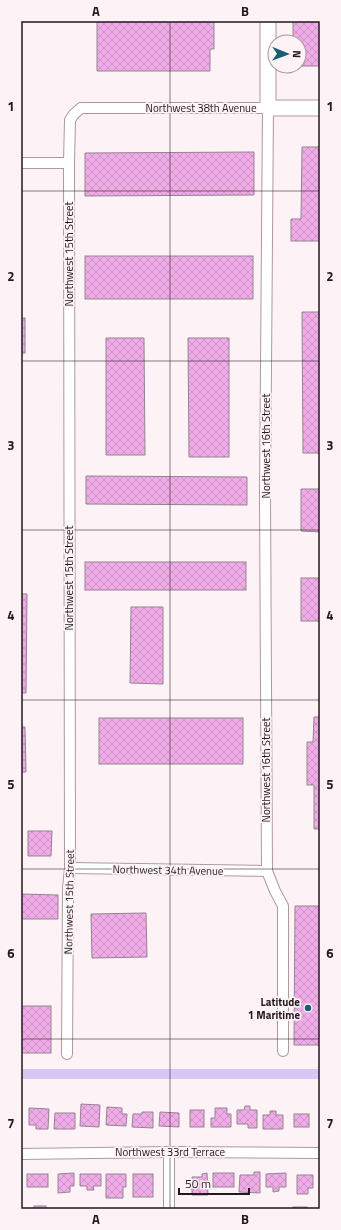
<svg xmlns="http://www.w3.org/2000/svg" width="341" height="1230" viewBox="0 0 341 1230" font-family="'Titillium Web',sans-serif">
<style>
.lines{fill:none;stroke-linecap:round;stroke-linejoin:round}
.canal{stroke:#d8c6f4;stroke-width:10}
.building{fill:url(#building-cross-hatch);stroke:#948391}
.street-casing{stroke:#af989e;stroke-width:12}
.secondary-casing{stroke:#af989e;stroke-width:17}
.street{stroke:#fff;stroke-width:10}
.secondary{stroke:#fff;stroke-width:15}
.grid{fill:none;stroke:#22191c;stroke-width:1;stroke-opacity:0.55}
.poi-dot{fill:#195f71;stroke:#fdf3f6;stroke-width:1.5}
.labels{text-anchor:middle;stroke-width:3.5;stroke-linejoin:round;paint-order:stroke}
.street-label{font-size:11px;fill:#22191c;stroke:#fdf3f6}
.poi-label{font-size:11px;font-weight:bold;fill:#22191c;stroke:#fdf3f6;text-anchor:end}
.neatline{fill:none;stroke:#22191c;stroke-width:1.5}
.grid-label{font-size:13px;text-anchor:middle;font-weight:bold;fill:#22191c}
</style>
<defs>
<pattern id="building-cross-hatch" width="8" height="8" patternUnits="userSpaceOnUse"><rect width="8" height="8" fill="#f0ace7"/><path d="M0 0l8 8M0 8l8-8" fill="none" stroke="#ce93c6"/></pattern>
</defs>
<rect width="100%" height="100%" fill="#fdf3f6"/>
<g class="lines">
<path class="canal" d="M21 1074H320"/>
</g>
<g class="building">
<path d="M97 21H214V49H210V71H97Z"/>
<path d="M293 21H320V66H293H299V42H293Z"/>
<path d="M302 147H320V241H291V219H301Z"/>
<path d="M254 152V195L85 196V153Z"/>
<rect x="85" y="256" width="168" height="43"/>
<path d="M302 312H320V453H303Z"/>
<rect x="21" y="318" width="4" height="35"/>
<path d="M106 338H144L145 455H106Z"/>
<path d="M188 338H229V457H189Z"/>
<path d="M86 476 247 477V505L86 504Z"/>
<path d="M301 489H320V532L301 531Z"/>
<rect x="85" y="562" width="161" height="28"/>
<rect x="301" y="578" width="19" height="43"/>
<path d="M21 594H27L26 693H21Z"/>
<path d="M131 607H163V684L130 683Z"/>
<path d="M314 717H320V829H314V785H307V742H313Z"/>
<rect x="99" y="718" width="144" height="46"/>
<path d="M21 727H25L26 772H21Z"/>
<path d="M28 831H52L51 856H28Z"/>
<path d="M21 894 58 895V919H21Z"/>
<path d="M295 906H320V1045H294Z"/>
<path d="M146 913 147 957 92 958 91 914Z"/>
<rect x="21" y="1006" width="30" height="47"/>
<path d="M81 1104 100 1105 99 1127 80 1126Z"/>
<path d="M245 1106H250V1110H257V1128H248V1124H237V1110H244Z"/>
<path d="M107 1107 122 1108V1114H127L126 1126 106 1125Z"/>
<path d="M29 1108 49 1109 48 1129H36V1125H29Z"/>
<path d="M215 1108H227V1114H231V1127H211V1118H215Z"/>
<rect x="190" y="1110" width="14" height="17"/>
<path d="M270 1111H276V1115H283V1129H263V1115H270Z"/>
<path d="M142 1112H153V1128L132 1127 133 1114H142Z"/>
<path d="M160 1112 179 1113V1127L159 1126Z"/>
<path d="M55 1113H75V1129H54Z"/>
<rect x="294" y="1114" width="15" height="13"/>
<path d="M254 1172H260V1193L239 1192 240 1175H254Z"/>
<path d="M74 1173V1186H70V1192L58 1193V1174Z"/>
<path d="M207 1173 208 1195H192V1177H202V1174Z"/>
<rect x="213" y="1173" width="21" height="14"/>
<path d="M286 1173V1187H279V1191L273 1192V1187H266V1174Z"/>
<rect x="27" y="1174" width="21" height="13"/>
<path d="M80 1174H101V1186H93L94 1190H87V1186H80Z"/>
<path d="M106 1174H126V1187H123V1198H106Z"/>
<rect x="133" y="1174" width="20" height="23"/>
<path d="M297 1175H313V1188H308V1194H297Z"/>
<rect x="34" y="1206" width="12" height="3"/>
<rect x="293" y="1207" width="14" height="2"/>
</g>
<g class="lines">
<g class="street-casing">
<g id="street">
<path d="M21 163H69"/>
<path d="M70 868 267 871"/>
<path d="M67 1054 68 888 70 868 69 163 70 120 74 114 81 108H268L265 496 267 871 275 891 283 906V1051"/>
<path d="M169 1152V1209"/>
<path d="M21 1154 169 1152 320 1153"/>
</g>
</g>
<g class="secondary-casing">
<path id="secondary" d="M268 21V108H320"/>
</g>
<use href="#street" class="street"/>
<use href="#secondary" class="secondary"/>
</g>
<path class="grid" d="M170 21V1209M21 191H320M21 361H320M21 530H320M21 700H320M21 869H320M21 1039H320"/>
<circle class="poi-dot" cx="308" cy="1008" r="4"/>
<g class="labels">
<g class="street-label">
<text x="201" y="112">Northwest 38th Avenue</text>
<text transform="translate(69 254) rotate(-90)" y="4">Northwest 15th Street</text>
<text transform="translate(266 446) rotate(-90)" y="4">Northwest 16th Street</text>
<text transform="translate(69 578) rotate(-90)" y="4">Northwest 15th Street</text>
<text transform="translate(266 770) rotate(-90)" y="4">Northwest 16th Street</text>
<text transform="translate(168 870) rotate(1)" y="4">Northwest 34th Avenue</text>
<text transform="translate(69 902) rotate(-89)" y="4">Northwest 15th Street</text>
<text x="170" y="1156">Northwest 33rd Terrace</text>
</g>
<g class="poi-label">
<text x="300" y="1006">Latitude<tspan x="300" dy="13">1 Maritime</tspan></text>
</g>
</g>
<rect width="341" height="1230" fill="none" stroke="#fdf3f6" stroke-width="44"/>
<g transform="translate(287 54) rotate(91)"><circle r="19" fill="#fdf3f6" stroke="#a59c9f"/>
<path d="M0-3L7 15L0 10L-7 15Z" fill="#195f71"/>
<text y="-6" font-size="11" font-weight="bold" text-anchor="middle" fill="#22191c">N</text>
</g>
<path d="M179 1188v6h70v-6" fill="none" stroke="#22191c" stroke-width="2"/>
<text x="185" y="1188" font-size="12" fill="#22191c" stroke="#fdf3f6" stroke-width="3" paint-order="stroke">50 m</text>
<rect x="22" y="22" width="297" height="1186" class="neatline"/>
<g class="grid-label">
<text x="96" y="16">A</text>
<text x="245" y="16">B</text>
<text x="11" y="111">1</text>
<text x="330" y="111">1</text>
<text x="11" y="281">2</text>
<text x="330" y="281">2</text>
<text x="11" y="450">3</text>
<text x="330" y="450">3</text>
<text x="11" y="620">4</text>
<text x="330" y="620">4</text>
<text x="11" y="789">5</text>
<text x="330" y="789">5</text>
<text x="11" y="958">6</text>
<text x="330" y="958">6</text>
<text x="11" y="1128">7</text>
<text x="330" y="1128">7</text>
<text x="96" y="1224">A</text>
<text x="245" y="1224">B</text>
</g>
</svg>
